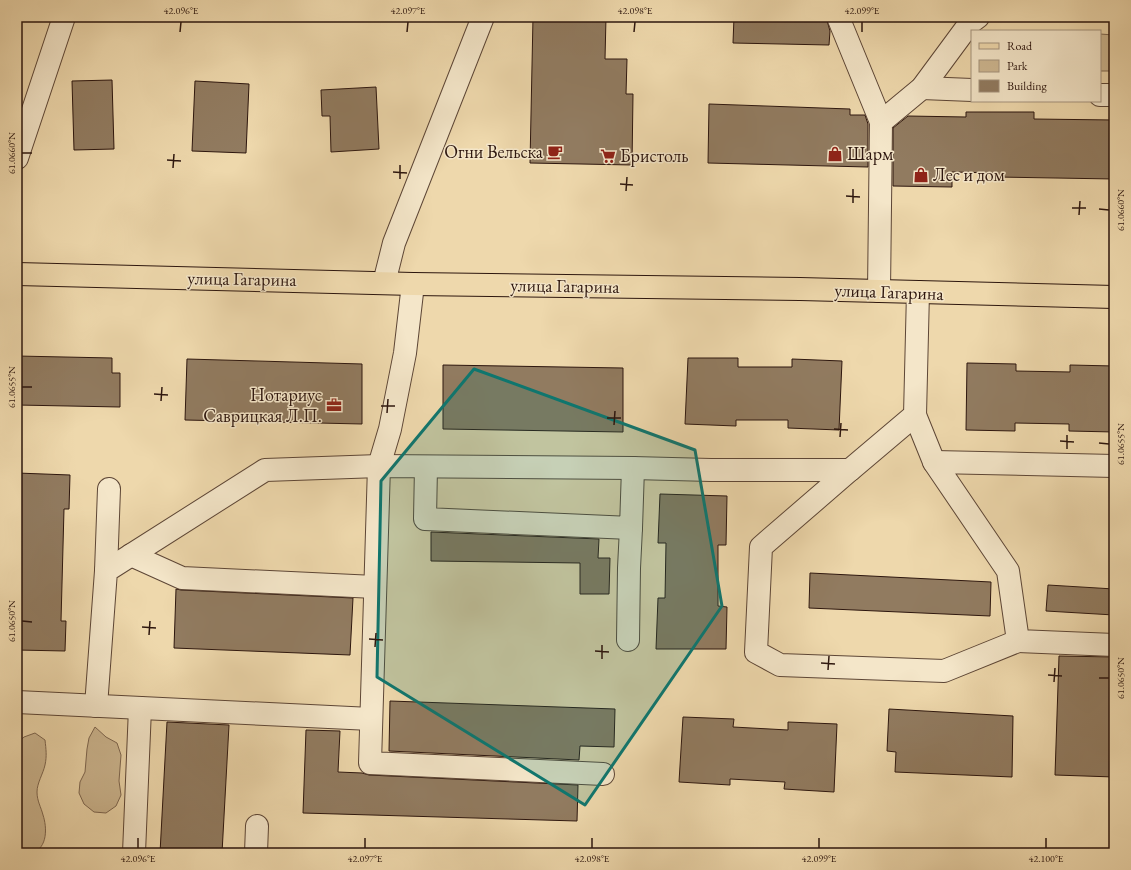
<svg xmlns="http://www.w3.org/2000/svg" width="1131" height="870" viewBox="0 0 1131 870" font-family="'EB Garamond',serif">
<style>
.green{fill:#cdb791;stroke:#7d6650}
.building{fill:#917b60;stroke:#2d160e}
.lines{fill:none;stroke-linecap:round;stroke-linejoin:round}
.minor-casing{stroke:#5d4636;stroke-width:24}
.major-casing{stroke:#2d160e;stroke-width:24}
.minor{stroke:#f4e6c9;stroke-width:22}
.major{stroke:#eed8ac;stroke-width:22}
.marked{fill:#0f766e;fill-opacity:0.2;stroke:#0f766e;stroke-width:3;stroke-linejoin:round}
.ticks{fill:none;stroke:#2d160e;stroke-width:1.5}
.labels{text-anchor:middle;stroke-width:3;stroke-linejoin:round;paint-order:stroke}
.poi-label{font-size:18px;fill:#2d160e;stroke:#f4e6c9;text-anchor:start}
.street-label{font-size:18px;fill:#2d160e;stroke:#f4e6c9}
.neatline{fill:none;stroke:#2d160e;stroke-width:1.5}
.ticks-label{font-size:10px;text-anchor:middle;fill:#2d160e}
</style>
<rect width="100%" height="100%" fill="#eed8ac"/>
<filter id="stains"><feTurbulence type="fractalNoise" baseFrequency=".005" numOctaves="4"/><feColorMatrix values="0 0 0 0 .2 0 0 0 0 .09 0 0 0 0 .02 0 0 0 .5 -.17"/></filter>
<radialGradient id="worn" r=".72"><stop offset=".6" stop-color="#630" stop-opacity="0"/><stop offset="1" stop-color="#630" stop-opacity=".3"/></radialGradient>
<g class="green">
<path d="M1100 34 1114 35V71H1100Z"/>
<path d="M95 727 106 737 117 743 121 755 119 781 121 795 116 806 106 813 94 812 84 804 79 793 80 782 85 772 87 749 89 738Z"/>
<path d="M35 733 45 740C46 749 47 756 45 765 43 774 37 783 37 792 37 801 41 807 43 815 47 827 48 848 32 853 28 854 22 853 17 853V743L24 737Z"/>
</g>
<g class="building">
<path d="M533 17H606L605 59H627L626 94H633L632 165 530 163Z"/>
<path d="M734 17H826L830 31 829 45 733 43Z"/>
<path d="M112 80 114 149 74 150 72 81Z"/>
<path d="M195 81 249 84 246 153 192 151Z"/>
<path d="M376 87 379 149 331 152 330 116H322L321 90Z"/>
<path d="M709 104 850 109V115H865L868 124V167L708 163Z"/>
<path d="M966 112H1034V119L1114 120V179L996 177V173L952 172V187L893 186V128L908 116 966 117Z"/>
<path d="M17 356 112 358V373H120V407L17 405Z"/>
<path d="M688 358H738V367H792V359L842 361 839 430 788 428V420H736V426L685 424Z"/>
<path d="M187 359 362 364V424L185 420Z"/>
<path d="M967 363 1016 364V371L1070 372V365L1114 366V432L1069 431V424L1015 423V431L966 430Z"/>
<path d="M443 365 623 368V432L443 429Z"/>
<path d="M17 473 70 475 69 509H64L61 621H66L65 651 17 650Z"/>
<path d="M660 494 727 496 726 545H718V606L727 607 726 649H656L658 598H665L666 543H658Z"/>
<path d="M431 532 599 539 598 558H610L609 594H580V563L431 561Z"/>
<path d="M810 573 991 582 990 616 809 608Z"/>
<path d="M1048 585 1114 589V615L1046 611Z"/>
<path d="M176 589 181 590 353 598 350 655 174 648Z"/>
<path d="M1059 656 1114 657V777L1055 775Z"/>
<path d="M390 701 615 709 614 747 580 746 579 760 389 751Z"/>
<path d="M889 709 1013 716 1012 777 895 772 896 752 887 751Z"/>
<path d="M683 717 734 719 733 727 788 730V722L837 724 834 792 784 789 785 782 730 779V785L679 782Z"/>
<path d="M167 722 229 725 222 853H160Z"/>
<path d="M306 730 340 731 338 772 362 773 369 775 578 785 577 821 303 813Z"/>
</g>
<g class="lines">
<g class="minor-casing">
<g id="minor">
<path d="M838 17 881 122"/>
<path d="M922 88 972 90"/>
<path d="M1100 95H1114"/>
<path d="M17 158 64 17"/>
<path d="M384 283 394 243 483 17"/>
<path d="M413 284 405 353 390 429 379 466 370 763 603 774"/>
<path d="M879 291 881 122 922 88 970 23 978 17"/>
<path d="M915 415 934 462"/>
<path d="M1114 466 934 462 1008 571 1018 641 1114 645"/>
<path d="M426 467 425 519 631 528 633 468"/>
<path d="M850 470 761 547 756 652 780 665 944 671 1018 641"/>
<path d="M131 555 182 578 375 587"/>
<path d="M106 571 109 489"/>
<path d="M628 640 629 568 631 528"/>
<path d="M17 702 371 719"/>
<path d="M96 706 106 571 265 470 379 466 633 468 711 470H850L915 415 918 292"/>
<path d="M134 853 140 708"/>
<path d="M256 853 257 826"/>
</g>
</g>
<g class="major-casing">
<path id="major" d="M17 274 413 284 800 289 1114 297"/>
</g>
<use href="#minor" class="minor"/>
<use href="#major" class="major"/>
</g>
<path class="marked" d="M474 369 695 450 722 606 585 805 377 677 381 481Z"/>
<path class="ticks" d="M180 32 181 22M407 32 408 22M634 32 635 22M862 32V22M22 153H32M167 160 181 161M173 168 174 154M393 172 407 173M400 179V165M620 184 633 185M626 191 627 177M846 196 860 197M853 203V189M1072 208H1086M1099 209 1109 210M1079 215 1080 201M22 387H32M154 394 168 395M161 401 162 387M381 406H395M387 413 388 399M607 418H621M614 425 615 411M834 429 848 430M840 437 841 423M1060 441 1074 442M1099 443 1109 444M1067 449V435M22 621 32 622M142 627 156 628M149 635 150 621M369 639 383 640M375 647 376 633M595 651 609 652M602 659V645M821 663 835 664M828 670 829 656M1048 675 1062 676M1099 678H1109M1054 682 1055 668M138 848V838M365 848V838M592 848V838M819 848V838M1046 848V838"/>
<defs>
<g id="cafe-bare" transform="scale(1.2)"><path d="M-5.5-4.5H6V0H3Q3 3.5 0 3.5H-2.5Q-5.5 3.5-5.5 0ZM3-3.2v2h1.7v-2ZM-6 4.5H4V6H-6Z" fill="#8f2418" stroke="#f4e6c9" stroke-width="2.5" paint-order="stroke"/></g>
<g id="shop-bare" transform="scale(1.2)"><path d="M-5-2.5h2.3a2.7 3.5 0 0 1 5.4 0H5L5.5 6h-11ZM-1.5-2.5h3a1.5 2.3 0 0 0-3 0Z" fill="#8f2418" stroke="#f4e6c9" stroke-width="2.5" paint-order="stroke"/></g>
<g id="supermarket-bare" transform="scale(1.2)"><path d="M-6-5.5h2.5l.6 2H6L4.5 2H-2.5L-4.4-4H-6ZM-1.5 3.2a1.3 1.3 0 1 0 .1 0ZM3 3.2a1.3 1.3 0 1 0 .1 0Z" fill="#8f2418" stroke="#f4e6c9" stroke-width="2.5" paint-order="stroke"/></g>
<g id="office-bare" transform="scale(1.2)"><path d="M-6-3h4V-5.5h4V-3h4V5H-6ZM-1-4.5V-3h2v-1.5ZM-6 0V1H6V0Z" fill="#8f2418" stroke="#f4e6c9" stroke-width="2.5" paint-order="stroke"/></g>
</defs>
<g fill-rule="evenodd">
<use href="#cafe-bare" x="555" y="152"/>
<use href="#shop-bare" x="835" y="154"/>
<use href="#supermarket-bare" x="608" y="156"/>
<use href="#shop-bare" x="921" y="175"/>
<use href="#office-bare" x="334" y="405"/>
</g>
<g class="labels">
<g class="poi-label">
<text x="543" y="158" text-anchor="end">Огни Вельска</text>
<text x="847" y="160">Шарм</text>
<text x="620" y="162">Бристоль</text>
<text x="933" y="181">Лес и дом</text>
<text x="322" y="401" text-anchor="end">Нотариус<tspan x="322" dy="21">Саврицкая Л.П.</tspan></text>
</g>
<g class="street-label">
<text transform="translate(242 279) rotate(1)" y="6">улица Гагарина</text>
<text transform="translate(565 286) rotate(1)" y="6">улица Гагарина</text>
<text transform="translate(889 292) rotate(2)" y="6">улица Гагарина</text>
</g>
</g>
<rect width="1131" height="870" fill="none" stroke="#eed8ac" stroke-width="44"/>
<rect x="971" y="30" width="130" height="72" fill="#f4e6c9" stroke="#a4937e"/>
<rect x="979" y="43" width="20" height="6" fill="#eed8ac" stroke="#a4937e"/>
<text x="1007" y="50" font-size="12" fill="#2d160e">Road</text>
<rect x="979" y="60" width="20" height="12" fill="#cdb791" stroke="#a4937e"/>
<text x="1007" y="70" font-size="12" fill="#2d160e">Park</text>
<rect x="979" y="80" width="20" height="12" fill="#917b60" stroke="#a4937e"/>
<text x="1007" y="90" font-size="12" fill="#2d160e">Building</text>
<rect x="22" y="22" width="1087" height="826" class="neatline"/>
<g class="ticks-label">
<text x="181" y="14">42.096°E</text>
<text x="408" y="14">42.097°E</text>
<text x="635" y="14">42.098°E</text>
<text x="862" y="14">42.099°E</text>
<text transform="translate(11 153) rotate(-90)" y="4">61.0660°N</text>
<text transform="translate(1120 210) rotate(-90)" y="4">61.0660°N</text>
<text transform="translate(11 387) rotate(-90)" y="4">61.0655°N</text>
<text transform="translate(1120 444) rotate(-90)" y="4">61.0655°N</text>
<text transform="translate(11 621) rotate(-90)" y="4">61.0650°N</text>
<text transform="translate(1120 678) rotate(-90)" y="4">61.0650°N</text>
<text x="138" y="862">42.096°E</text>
<text x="365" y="862">42.097°E</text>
<text x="592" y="862">42.098°E</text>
<text x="819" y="862">42.099°E</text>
<text x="1046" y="862">42.100°E</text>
</g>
<rect width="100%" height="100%" filter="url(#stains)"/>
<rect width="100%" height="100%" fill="url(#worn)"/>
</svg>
